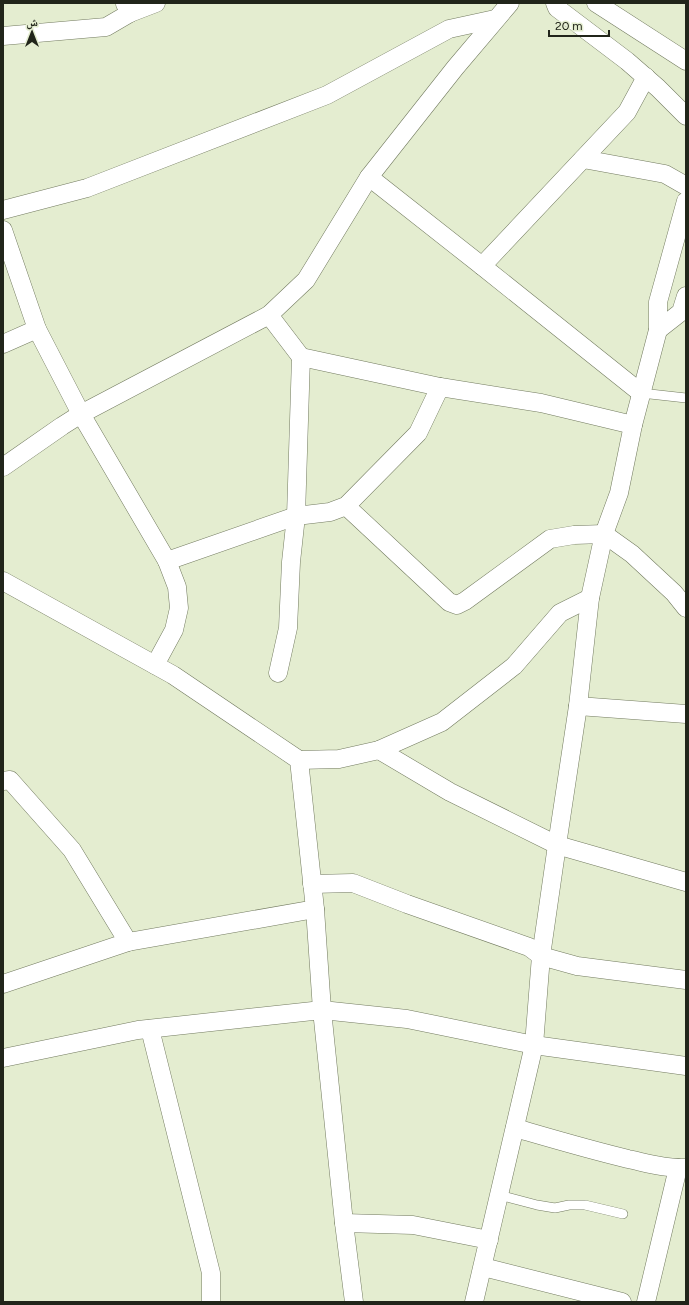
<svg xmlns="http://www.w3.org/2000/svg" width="689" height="1305" viewBox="0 0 689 1305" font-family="Figtree,'Noto Naskh Arabic',sans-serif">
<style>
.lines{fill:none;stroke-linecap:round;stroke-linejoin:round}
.service-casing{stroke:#737b60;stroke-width:10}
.minor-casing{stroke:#737b60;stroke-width:19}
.service{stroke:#fff;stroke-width:9}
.minor{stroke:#fff;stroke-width:18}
</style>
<rect width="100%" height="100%" fill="#e4edd0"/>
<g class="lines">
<g class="service-casing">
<g id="service">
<path d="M641 393 686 398"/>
<path d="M499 1195 537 1205 555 1208 569 1205H585L623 1214"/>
</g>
</g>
<g class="minor-casing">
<g id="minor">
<path d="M555 3 557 8 627 61 658 88 686 116"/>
<path d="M596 3 686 61"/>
<path d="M125 4 130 13 156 3"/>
<path d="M3 36 106 27 130 13"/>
<path d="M583 159 665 174 686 186"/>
<path d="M369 177 482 266 641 393"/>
<path d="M3 210 87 188 327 95 449 29 495 19"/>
<path d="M3 230 37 329 81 414 167 561 296 516 330 512 346 506 418 433 440 387 541 403 633 425"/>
<path d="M482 266 627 112 646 77"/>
<path d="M269 315 301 357 440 387"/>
<path d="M658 330 681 312 686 296"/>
<path d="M3 344 37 329"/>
<path d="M3 467 62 426 81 414 269 315 306 280 369 177 455 68 510 3"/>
<path d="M346 506 449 602 457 605 465 601 550 539 574 535 604 534 632 554 674 593 686 608"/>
<path d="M3 581 173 675 299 760 315 909 322 1010 344 1223 354 1302"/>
<path d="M155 665 174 630 179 608 177 587 167 561"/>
<path d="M278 673 288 628 291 562 296 516 301 357"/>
<path d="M578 706 686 714"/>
<path d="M379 750 450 792 557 845 686 882"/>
<path d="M299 760 339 759 379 750 442 722 514 666 560 613 590 598"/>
<path d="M3 781 10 780 72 850 128 942 3 984"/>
<path d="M312 884 353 883 407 904 529 947 541 956 577 966 686 980"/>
<path d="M128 942 315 909"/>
<path d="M150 1029 211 1273V1302"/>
<path d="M3 1058 138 1030 322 1010 407 1019 534 1045 686 1066"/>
<path d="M515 1128C553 1139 590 1150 628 1159 647 1163 667 1169 686 1168"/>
<path d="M344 1223 413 1225 489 1240"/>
<path d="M483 1267 622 1302"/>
<path d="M474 1302 534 1045 541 956 557 845 578 706 590 598 604 534 619 493 633 425 658 330V302L686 201"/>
<path d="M646 1302 678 1168"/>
</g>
</g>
<use href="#service" class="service"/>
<use href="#minor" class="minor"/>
</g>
<rect width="689" height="1305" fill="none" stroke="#21251a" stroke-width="8"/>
<g transform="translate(32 32)" stroke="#e4edd0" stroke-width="3" paint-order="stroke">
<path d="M0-3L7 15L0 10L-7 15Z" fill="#21251a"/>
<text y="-6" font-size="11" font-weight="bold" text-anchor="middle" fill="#21251a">ش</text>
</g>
<path d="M549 30v6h60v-6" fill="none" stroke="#21251a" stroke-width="2"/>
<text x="555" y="30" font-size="12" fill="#21251a" stroke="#e4edd0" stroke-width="3" paint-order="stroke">20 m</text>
</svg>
